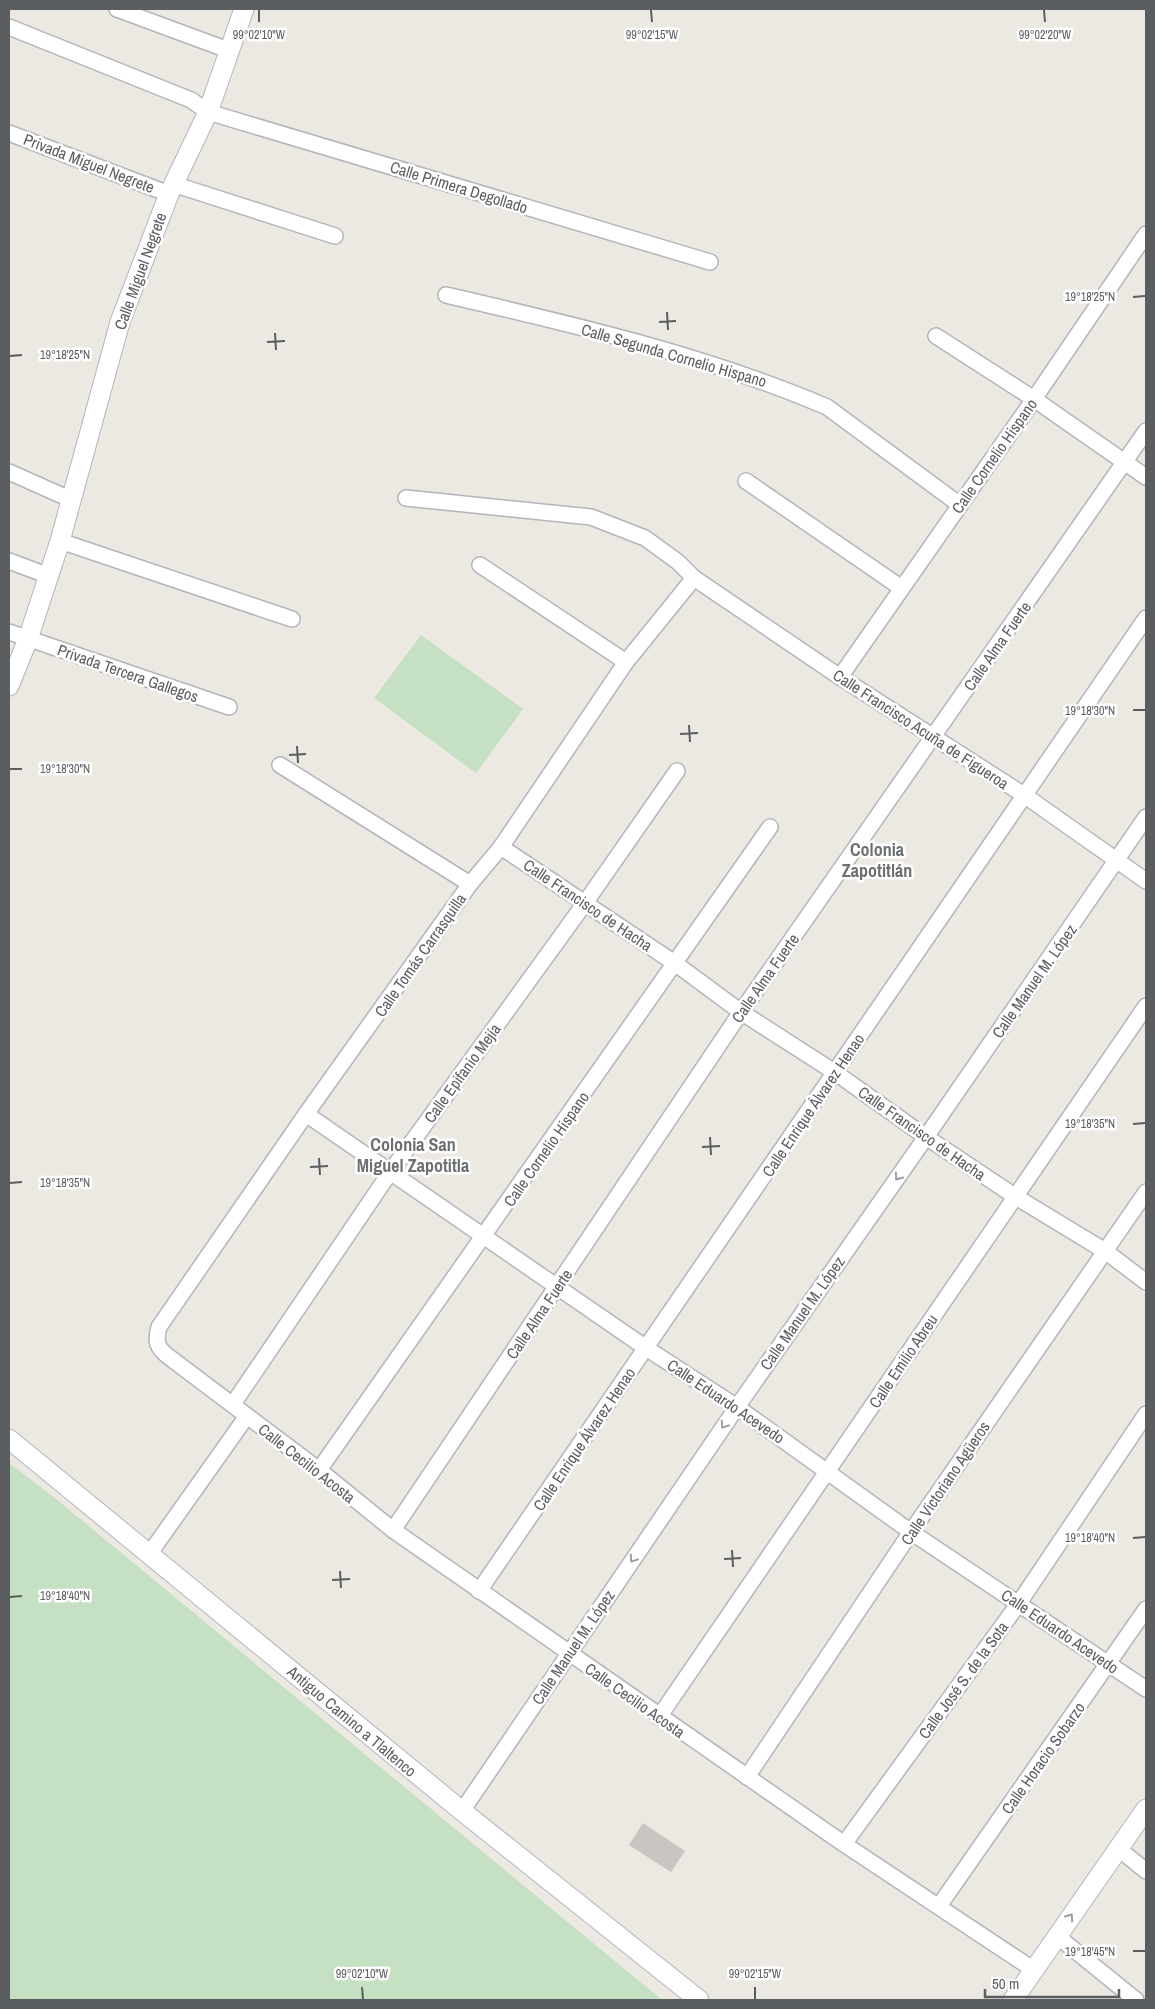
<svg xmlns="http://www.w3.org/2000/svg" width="1155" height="2009" viewBox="0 0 1155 2009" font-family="'Archivo Narrow',sans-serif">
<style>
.green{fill:#c5e0c2}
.building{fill:#c9c5c1}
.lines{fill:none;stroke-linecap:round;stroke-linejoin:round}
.minor-casing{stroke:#b3b5b8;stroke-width:18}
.tertiary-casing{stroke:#b3b5b8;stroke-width:21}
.minor{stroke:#fff;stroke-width:15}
.tertiary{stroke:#fff;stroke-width:19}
.oneway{stroke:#9d9ea0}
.ticks{fill:none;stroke:#5b5e61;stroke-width:2}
.labels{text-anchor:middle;stroke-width:5;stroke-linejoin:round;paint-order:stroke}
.street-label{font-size:16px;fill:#5b5e61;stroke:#fff}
.neighbourhood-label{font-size:18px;font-weight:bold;fill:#6c7073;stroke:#fff}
.ticks-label{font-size:12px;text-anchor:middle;fill:#5b5e61;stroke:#fff;stroke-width:5;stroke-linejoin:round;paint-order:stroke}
</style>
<rect width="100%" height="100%" fill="#ebe9e2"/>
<g class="green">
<path d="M421 635 523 709 476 773 374 698Z"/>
<path d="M9 1463 50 1494 662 2000H9Z"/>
</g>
<path class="building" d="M643 1823 685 1851 671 1872 629 1845Z"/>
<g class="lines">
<g class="minor-casing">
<g id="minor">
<path d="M117 9 228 50"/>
<path d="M9 27 191 100 208 112 710 262"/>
<path d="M9 133 169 194"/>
<path d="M173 184 335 236"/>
<path d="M446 295C575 325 705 355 827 407L960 505"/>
<path d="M936 336 1034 399 1146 477"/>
<path d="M9 472 72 500"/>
<path d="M746 481 900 587"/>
<path d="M406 498 591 517 645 538 678 562 694 578 840 677 1024 795 1146 881"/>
<path d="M60 541 292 619"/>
<path d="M9 561 49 576"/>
<path d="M480 565 626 662"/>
<path d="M694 578 626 662 501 847 470 884 306 1114 159 1327C155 1342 157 1348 169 1357L319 1470 393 1530 844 1844 1034 1970"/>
<path d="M9 632 229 707"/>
<path d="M840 677 1034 399 1146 234"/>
<path d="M280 765 470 884"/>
<path d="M501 847 676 964 741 1012 836 1073 926 1137 1016 1197 1105 1251 1146 1282"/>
<path d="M306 1114 646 1348 737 1407 911 1532 1146 1689"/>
<path d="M233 1404 391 1171 585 903 677 771"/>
<path d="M319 1470 770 827"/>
<path d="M393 1530 741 1012 1146 431"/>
<path d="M150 1553 247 1416"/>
<path d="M479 1591 1146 618"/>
<path d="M659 1717 1146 1006"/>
<path d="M747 1777 911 1532 1146 1192"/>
<path d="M462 1811 737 1407 926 1137 1146 817"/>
<path d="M844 1844 1019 1603 1146 1414"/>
<path d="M1119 1849 1146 1871"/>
<path d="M939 1906 1146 1609"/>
<path d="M1057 1936 1136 2000"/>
</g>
</g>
<g class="tertiary-casing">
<g id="tertiary">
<path d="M9 686 28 639 60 541 120 322 169 194 208 112 244 9"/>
<path d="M9 1439 462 1811 699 2000"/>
<path d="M1013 2000 1146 1809"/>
</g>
</g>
<use href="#minor" class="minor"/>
<use href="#tertiary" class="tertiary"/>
</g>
<defs><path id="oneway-chevron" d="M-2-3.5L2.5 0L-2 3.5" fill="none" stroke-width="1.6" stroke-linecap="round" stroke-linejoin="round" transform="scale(1.25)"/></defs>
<g class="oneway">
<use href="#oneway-chevron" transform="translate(898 1177) rotate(125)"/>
<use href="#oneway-chevron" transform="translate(724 1425) rotate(124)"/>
<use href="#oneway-chevron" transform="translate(633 1559) rotate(124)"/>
<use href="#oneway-chevron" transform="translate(1070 1917) rotate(-55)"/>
</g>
<path class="ticks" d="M259 10V22M651 10 652 22M1044 10 1045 22M1133 297 1145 296M667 312 668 330M659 322 676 321M275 333 276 350M267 342 285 341M10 356 22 355M1133 710H1145M689 725 690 742M680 734 698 733M297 746 298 763M289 755 306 754M10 769H22M1133 1124 1145 1123M710 1137 711 1155M702 1147 720 1146M319 1158 320 1175M310 1167 328 1166M10 1183 22 1182M1133 1538 1145 1537M732 1550 733 1567M724 1559 741 1558M340 1571 341 1588M332 1580 350 1579M10 1597 22 1596M1133 1951H1145M362 1987 363 1999M755 1987V1999"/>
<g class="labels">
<g class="street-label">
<text transform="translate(89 163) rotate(21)" y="6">Privada Miguel Negrete</text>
<text transform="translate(459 187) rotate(17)" y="6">Calle Primera Degollado</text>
<text transform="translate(140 271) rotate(-70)" y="6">Calle Miguel Negrete</text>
<text transform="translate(674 355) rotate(16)" y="6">Calle Segunda Cornelio Hispano</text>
<text transform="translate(994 456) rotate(-55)" y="6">Calle Cornelio Hispano</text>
<text transform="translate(997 646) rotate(-55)" y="6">Calle Alma Fuerte</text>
<text transform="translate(128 673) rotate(19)" y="6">Privada Tercera Gallegos</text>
<text transform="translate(921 729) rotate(33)" y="6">Calle Francisco Acuña de Figueroa</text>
<text transform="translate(588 905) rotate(34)" y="6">Calle Francisco de Hacha</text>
<text transform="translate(420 955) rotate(-55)" y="6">Calle Tomás Carrasquilla</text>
<text transform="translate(765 978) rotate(-55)" y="6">Calle Alma Fuerte</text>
<text transform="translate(1034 981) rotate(-55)" y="6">Calle Manuel M. López</text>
<text transform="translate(462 1073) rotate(-54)" y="6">Calle Epifanio Mejía</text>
<text transform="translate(813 1105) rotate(-56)" y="6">Calle Enrique Álvarez Henao</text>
<text transform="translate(922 1133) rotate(35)" y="6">Calle Francisco de Hacha</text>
<text transform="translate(546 1149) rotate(-55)" y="6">Calle Cornelio Hispano</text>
<text transform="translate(802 1313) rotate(-55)" y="6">Calle Manuel M. López</text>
<text transform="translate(539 1314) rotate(-56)" y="6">Calle Alma Fuerte</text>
<text transform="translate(903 1361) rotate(-56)" y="6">Calle Emilio Abreu</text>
<text transform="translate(726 1401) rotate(34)" y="6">Calle Eduardo Acevedo</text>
<text transform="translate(584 1439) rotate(-56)" y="6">Calle Enrique Álvarez Henao</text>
<text transform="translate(307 1463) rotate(38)" y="6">Calle Cecilio Acosta</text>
<text transform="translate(945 1483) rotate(-56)" y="6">Calle Victoriano Agüeros</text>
<text transform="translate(1060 1631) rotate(34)" y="6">Calle Eduardo Acevedo</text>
<text transform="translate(573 1647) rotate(-56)" y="6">Calle Manuel M. López</text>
<text transform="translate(963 1680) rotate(-54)" y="6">Calle José S. de la Sota</text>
<text transform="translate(635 1700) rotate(35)" y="6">Calle Cecilio Acosta</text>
<text transform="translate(352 1721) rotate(40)" y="6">Antiguo Camino a Tlaltenco</text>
<text transform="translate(1043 1758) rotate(-55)" y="6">Calle Horacio Sobarzo</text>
</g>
<g class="neighbourhood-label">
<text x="877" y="856">Colonia<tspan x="877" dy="21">Zapotitlán</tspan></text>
<text x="413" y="1151">Colonia San<tspan x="413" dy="21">Miguel Zapotitla</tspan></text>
</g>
</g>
<g class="ticks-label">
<text x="1045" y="39">99°02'20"W</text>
<text x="259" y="39">99°02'10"W</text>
<text x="652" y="39">99°02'15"W</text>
<text x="1090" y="301">19°18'25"N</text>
<text x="65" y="359">19°18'25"N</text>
<text x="1090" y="715">19°18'30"N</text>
<text x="65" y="773">19°18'30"N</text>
<text x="1090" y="1128">19°18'35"N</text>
<text x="65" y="1187">19°18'35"N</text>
<text x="1090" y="1542">19°18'40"N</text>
<text x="65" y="1600">19°18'40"N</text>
<text x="1090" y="1956">19°18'45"N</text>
<text x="362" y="1978">99°02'10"W</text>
<text x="755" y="1978">99°02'15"W</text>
</g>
<rect width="1155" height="2009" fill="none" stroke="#5b5e61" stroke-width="20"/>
<path d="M985 1989v8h134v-8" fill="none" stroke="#5b5e61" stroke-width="2.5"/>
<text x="992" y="1989" font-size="15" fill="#5b5e61" stroke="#ffffff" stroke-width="4" paint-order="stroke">50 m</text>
</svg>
